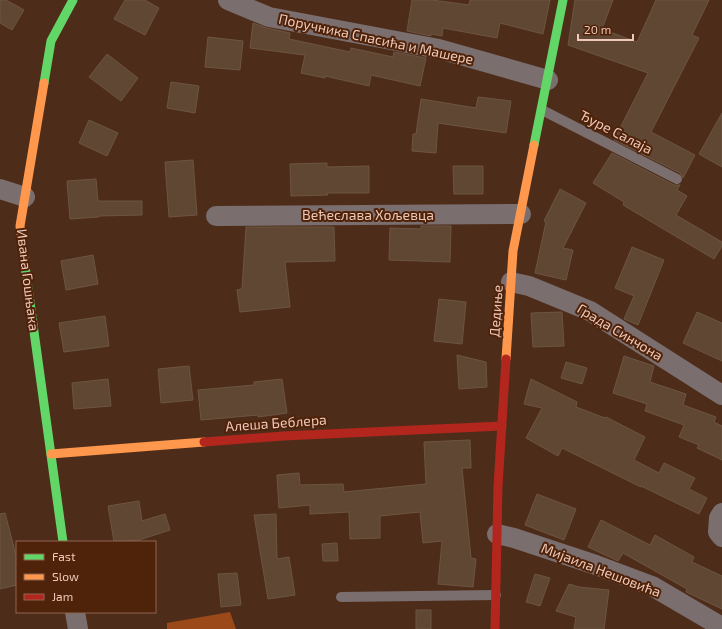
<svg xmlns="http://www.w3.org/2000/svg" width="722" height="629" viewBox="0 0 722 629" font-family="'Exo 2',sans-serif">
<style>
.forest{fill:#9c491a}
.building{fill:#604733;stroke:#6d5542}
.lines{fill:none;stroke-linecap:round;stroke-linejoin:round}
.lane{stroke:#7b6e6f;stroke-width:10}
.street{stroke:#7b6e6f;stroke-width:20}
.fast{stroke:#63d668;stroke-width:9}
.slow{stroke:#ff974d;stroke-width:9}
.jam{stroke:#b3261e;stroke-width:9}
.labels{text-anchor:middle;stroke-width:4;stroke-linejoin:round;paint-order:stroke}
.street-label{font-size:14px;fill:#eec9b9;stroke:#4f220a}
</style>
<rect width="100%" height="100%" fill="#4d2d1a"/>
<path class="forest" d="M230 612 236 629H167V623Z"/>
<g class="building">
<path d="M0 0H6L24 10 12 30 0 23Z"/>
<path d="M125 0H145L159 8 145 35 114 19Z"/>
<path d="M412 0H432L469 5 470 0H550L543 34 500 23 497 38 443 28 442 36 431 34V36L407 31Z"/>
<path d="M575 0H613L602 29 637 42 656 0H709L692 35 699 38 651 132 695 155 683 178 680 173 614 140 648 73 568 45Z"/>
<path d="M253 23 267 28 290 33 289 39 350 52 351 48 393 57 394 52 426 58 420 86 371 75 369 86 325 76V78L301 73 305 55 250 48Z"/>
<path d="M208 37 243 41 240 70 205 67Z"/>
<path d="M107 54 138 78 121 101 89 77Z"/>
<path d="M171 82 199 86 195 113 167 108Z"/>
<path d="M478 97 511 101 506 133 438 123 436 153 412 151 413 134H416L421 99 476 108Z"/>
<path d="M722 113V167L699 154Z"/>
<path d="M89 120 118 133 107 156 79 143Z"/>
<path d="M612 153 674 185H680L677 190 687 196 676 215 722 242V246L714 259 623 205 624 202 593 183Z"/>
<path d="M193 160 197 215 169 217 165 162Z"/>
<path d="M327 163V167L369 166V193H327L328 195 291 196 290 164Z"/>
<path d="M453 166H483V194H454Z"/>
<path d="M96 179 98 201H142V215L99 216V217L70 219 67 181Z"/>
<path d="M560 189 586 203 563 248 573 250 566 280 535 273 546 222 544 221Z"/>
<path d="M421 226H451L450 262 389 260 390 228 421 229Z"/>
<path d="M246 227H334L335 261 285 262 290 307 240 312 237 290 242 289Z"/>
<path d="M632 247 664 260 638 325 624 319 634 296 615 288Z"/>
<path d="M93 255 98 284 66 290 61 261Z"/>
<path d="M439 299 466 302 462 344 434 341Z"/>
<path d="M562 312 564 346 533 347 531 313Z"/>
<path d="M697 312 722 323V361L683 343Z"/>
<path d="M105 316 109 346 64 352 59 323Z"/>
<path d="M457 355 486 362 487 387 459 389Z"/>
<path d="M624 356 654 366 650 382 686 394 683 405 716 417 714 422 722 426V460L697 448 699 445 679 437 684 425 645 411 647 404 613 393Z"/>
<path d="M566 362 587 368 582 384 561 378Z"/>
<path d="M189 366 193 400 161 403 158 369Z"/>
<path d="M108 379 111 406 74 409 72 383Z"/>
<path d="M282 379 287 413 258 417V415L201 420 198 390 254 385V382Z"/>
<path d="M531 379 577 402 576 407 605 418 606 417 645 437 634 460 659 473 664 463 695 478 689 489 707 498 699 514 641 486V487L562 448 558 456 526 438 542 408 524 404Z"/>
<path d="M470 440 471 468H462L471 558 476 559 473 587 438 584 442 541 423 543 420 512 380 516V538L350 539 349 512 310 514V505L279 508 277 475 299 473 300 485 343 484 344 492 426 484 424 442Z"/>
<path d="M537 494 576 509 564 540 525 525Z"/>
<path d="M139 501 142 521 165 514 170 530 139 540 114 542 108 506Z"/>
<path d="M5 513 17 559V585L0 589V514Z"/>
<path d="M276 514 277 559 289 557 295 595 268 599 254 515Z"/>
<path d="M601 520 650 545 655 535 694 557 692 562 722 576V609L686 592 687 589 623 553 618 561 588 547Z"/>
<path d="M337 543 338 561H323L322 544Z"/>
<path d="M237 573 241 605 221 607 218 574Z"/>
<path d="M535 574 550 578 540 606 526 602Z"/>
<path d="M569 584 579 587 609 590 604 629H574L576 617 556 611Z"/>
<rect x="416" y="610" width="15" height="19"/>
</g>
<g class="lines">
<g class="lane">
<path d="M542 110 677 179"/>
<path d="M341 597 496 595"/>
</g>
<g class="street">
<path d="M228 0 269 17 439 49 548 80"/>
<path d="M0 189 25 197"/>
<path d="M216 216 521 214"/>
<path d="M511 282 529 286 590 311 722 395"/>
<path d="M722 513 719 518 718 532 722 537"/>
<path d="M497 534 514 538 596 565 652 586 722 627"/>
<path d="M75 612 78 629"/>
</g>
<g class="fast">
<path d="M44 83 51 41 73 0"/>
<path d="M534 145 563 0"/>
<path d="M24 259 63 542"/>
</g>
<g class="slow">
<path d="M24 259 20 226 44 83"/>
<path d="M506 359 513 251 534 145"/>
<path d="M51 454 204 442"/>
</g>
<g class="jam">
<path d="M204 442 283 436 502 426"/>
<path d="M495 629 498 486 506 359"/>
</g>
</g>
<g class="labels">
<g class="street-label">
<text transform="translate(376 39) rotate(12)" y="5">Поручника Спасића и Машере</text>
<text transform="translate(616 132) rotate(27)" y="5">Ђуре Салаја</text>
<text x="368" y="220">Већеслава Хољевца</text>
<text transform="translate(28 280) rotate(83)" y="5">Ивана Гошњака</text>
<text transform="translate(496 311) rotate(-86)" y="5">Дедиње</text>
<text transform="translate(620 332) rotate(31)" y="5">Града Синчона</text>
<text transform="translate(276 423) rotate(-4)" y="5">Алеша Беблера</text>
<text transform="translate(601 570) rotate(21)" y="5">Мијаила Нешовића</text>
</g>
</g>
<rect x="16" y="541" width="140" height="72" fill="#4f220a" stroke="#8f6550"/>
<rect x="24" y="554" width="20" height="6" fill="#63d668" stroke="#8f6550"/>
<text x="52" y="561" font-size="12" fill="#eec9b9">Fast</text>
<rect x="24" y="574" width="20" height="6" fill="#ff974d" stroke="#8f6550"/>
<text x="52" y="581" font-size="12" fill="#eec9b9">Slow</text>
<rect x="24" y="594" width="20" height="6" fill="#b3261e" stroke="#8f6550"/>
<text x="52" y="601" font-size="12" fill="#eec9b9">Jam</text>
<path d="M578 34v6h55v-6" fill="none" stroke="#eec9b9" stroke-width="2"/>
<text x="584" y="34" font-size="12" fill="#eec9b9" stroke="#4f220a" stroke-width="3" paint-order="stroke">20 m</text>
</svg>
